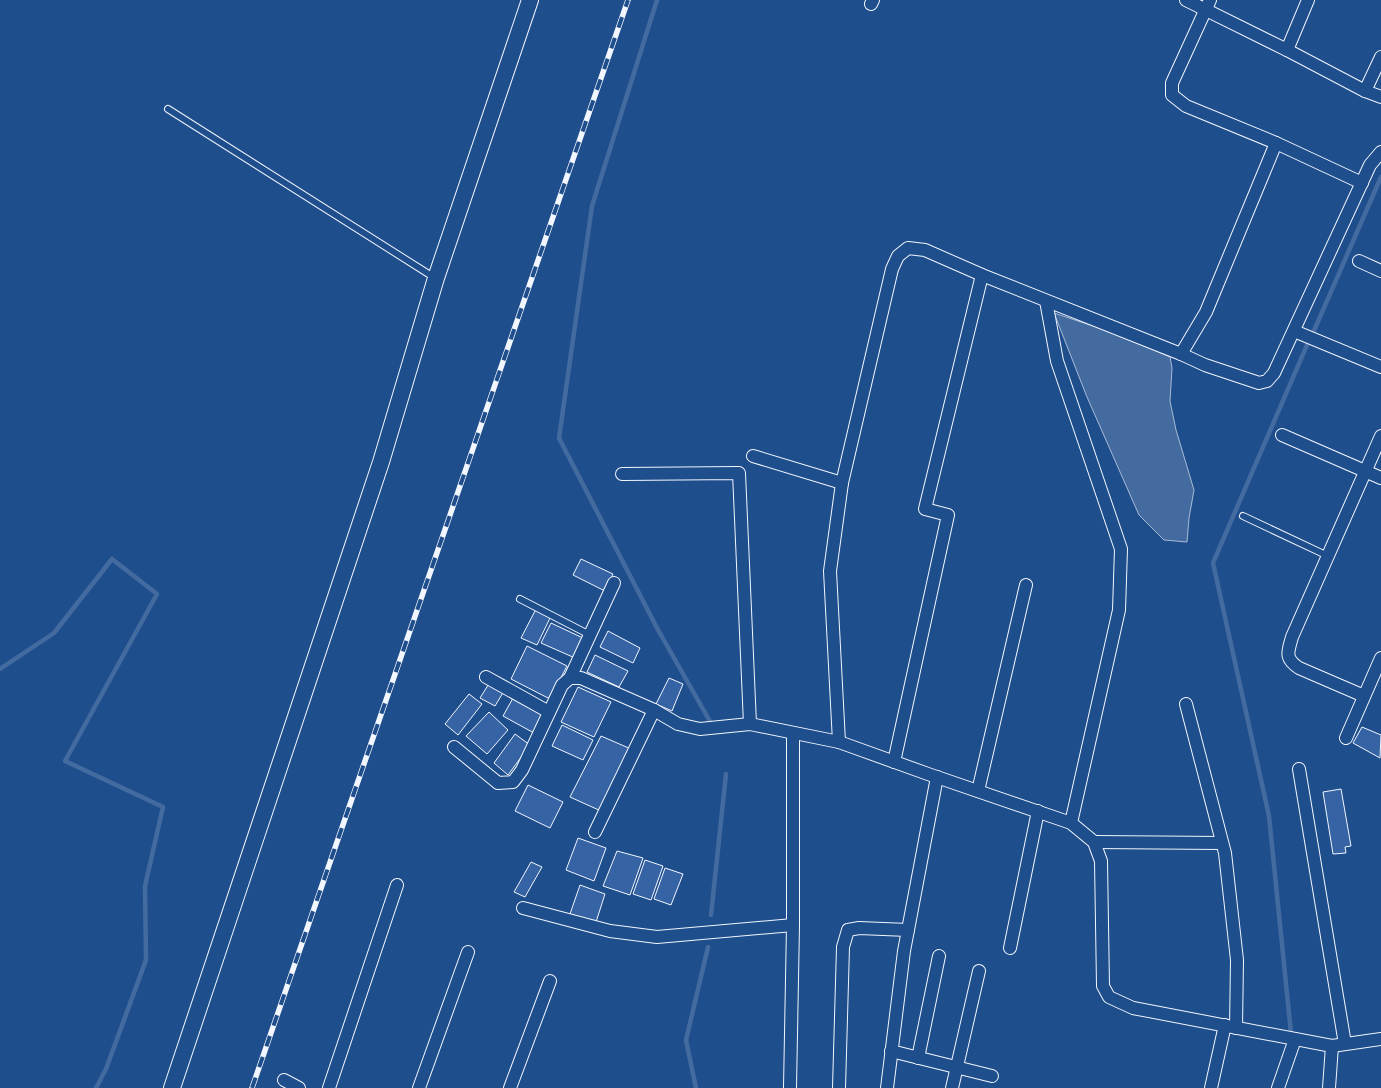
<svg xmlns="http://www.w3.org/2000/svg" width="1381" height="1088" viewBox="0 0 1381 1088" font-family="Ubuntu,sans-serif">
<style>
.water{fill:#446ba0;stroke:#a8bbd7}
.lines{fill:none;stroke-linecap:round;stroke-linejoin:round}
.stream{stroke:#446ba0;stroke-width:4.5}
.building{fill:#3563a3;stroke:#f2f6ff}
.service-casing{stroke:#f2f6ff;stroke-width:8}
.minor-casing{stroke:#f2f6ff;stroke-width:14}
.tertiary-casing{stroke:#f2f6ff;stroke-width:18}
.service{stroke:#1f4e8c;stroke-width:6}
.minor{stroke:#1f4e8c;stroke-width:12}
.tertiary{stroke:#1f4e8c;stroke-width:16}
.rail-casing{stroke:#f2f6ff;stroke-width:5.5}
.rail{stroke:#1f4e8c;stroke-width:4;stroke-dasharray:11;stroke-linecap:butt}
</style>
<rect width="100%" height="100%" fill="#1f4e8c"/>
<path class="water" d="M1054 313 1120 335 1170 357 1172 368 1170 401 1176 430 1194 490 1189 518 1187 542 1164 540 1139 515 1087 397Z"/>
<g class="lines">
<g class="stream">
<path d="M657 0 592 206 559 438 657 628 712 725"/>
<path d="M1313 333 1381 177"/>
<path d="M0 669 54 633 112 559 157 594 65 761 163 807 145 886 146 960 106 1069 96 1088"/>
<path d="M711 915 726 774"/>
<path d="M1291 1033 1269 816 1213 563 1307 345"/>
<path d="M696 1088 686 1040 708 947"/>
</g>
</g>
<g class="building">
<path d="M581 559 613 574 605 591 573 575Z"/>
<path d="M536 609 551 616 537 645 521 638Z"/>
<path d="M551 623 585 639 575 658 541 643Z"/>
<path d="M608 631 640 648 633 663 600 647Z"/>
<path d="M527 646 567 666 550 699 511 679Z"/>
<path d="M595 655 628 671 619 687 587 672Z"/>
<path d="M669 678 683 684 672 711 656 704Z"/>
<path d="M490 682 504 691 495 706 480 698Z"/>
<path d="M578 687 611 702 594 737 561 722Z"/>
<path d="M469 694 482 704 458 735 445 724Z"/>
<path d="M513 698 543 714 534 733 503 716Z"/>
<path d="M489 712 508 730 487 754 466 736Z"/>
<path d="M562 725 593 740 583 760 552 746Z"/>
<path d="M1362 727 1381 735 1380 758 1353 743Z"/>
<path d="M515 734 530 745 508 775 494 763Z"/>
<path d="M601 736 631 749 601 811 570 797Z"/>
<path d="M528 785 563 802 550 828 515 811Z"/>
<path d="M1341 789 1351 846 1345 847 1346 853 1333 854 1323 792Z"/>
<path d="M578 838 606 848 594 881 566 870Z"/>
<path d="M617 851 643 858 630 895 603 886Z"/>
<path d="M645 860 663 866 651 900 633 894Z"/>
<path d="M531 862 542 867 525 897 514 892Z"/>
<path d="M665 868 683 874 671 905 654 899Z"/>
<path d="M580 885 605 894 596 922 570 914Z"/>
</g>
<g class="lines">
<g class="service-casing">
<g id="service">
<path d="M168 109 435 278"/>
<path d="M1243 516 1328 556"/>
<path d="M520 599 590 635"/>
</g>
</g>
<g class="minor-casing">
<g id="minor">
<path d="M1186 0 1287 50 1365 91 1381 97"/>
<path d="M1210 0 1172 83V95L1186 106 1276 143 1362 183"/>
<path d="M871 4 873 0"/>
<path d="M1287 50 1308 0"/>
<path d="M1365 91 1381 57"/>
<path d="M1359 261 1381 271"/>
<path d="M1046 301 1057 361 1121 549 1119 610 1071 823"/>
<path d="M1294 331 1381 367"/>
<path d="M1181 354 1206 312 1276 143"/>
<path d="M1282 435 1381 478"/>
<path d="M753 456 842 483"/>
<path d="M622 474 739 473 750 724"/>
<path d="M486 677 549 712"/>
<path d="M570 678 614 583"/>
<path d="M1364 696 1299 668C1284 658 1288 652 1292 637L1381 436"/>
<path d="M1186 704 1225 853 1237 960 1236 1028"/>
<path d="M1346 738 1381 658"/>
<path d="M839 742 830 571 842 483 892 269 898 256 908 248 925 250 982 275 1181 354 1205 365 1259 383 1267 381 1274 373 1370 165 1381 152"/>
<path d="M454 747 498 783 513 782 522 770 562 685 570 678H581L654 710 678 724 700 729 750 724 839 742 928 774 1071 823 1094 842 1101 861 1103 986 1109 997 1133 1008 1332 1046 1381 1039"/>
<path d="M894 762 948 515 925 509 982 275"/>
<path d="M1299 769 1345 1044"/>
<path d="M978 791 1026 585"/>
<path d="M595 832 654 710"/>
<path d="M1094 842 1222 843"/>
<path d="M523 908 610 931 657 937 793 925"/>
<path d="M1010 948 1038 811"/>
<path d="M891 1051 992 1076"/>
<path d="M918 1058 939 956"/>
<path d="M284 1080 299 1088"/>
<path d="M329 1088 397 885"/>
<path d="M419 1088 468 952"/>
<path d="M510 1088 550 981"/>
<path d="M790 1088 793 925V733"/>
<path d="M839 1088 843 947 848 930 859 928 908 930"/>
<path d="M887 1088 904 951 937 777"/>
<path d="M952 1088 979 971"/>
<path d="M1211 1088 1225 1025"/>
<path d="M1278 1088 1295 1039"/>
<path d="M1329 1088 1332 1046"/>
</g>
</g>
<g class="tertiary-casing">
<path id="tertiary" d="M172 1088 381 462 436 278 530 0"/>
</g>
<use href="#service" class="service"/>
<use href="#minor" class="minor"/>
<use href="#tertiary" class="tertiary"/>
<g class="rail-casing">
<path id="rail" d="M252 1088 628 0"/>
</g>
<use href="#rail" class="rail"/>
</g>
</svg>
